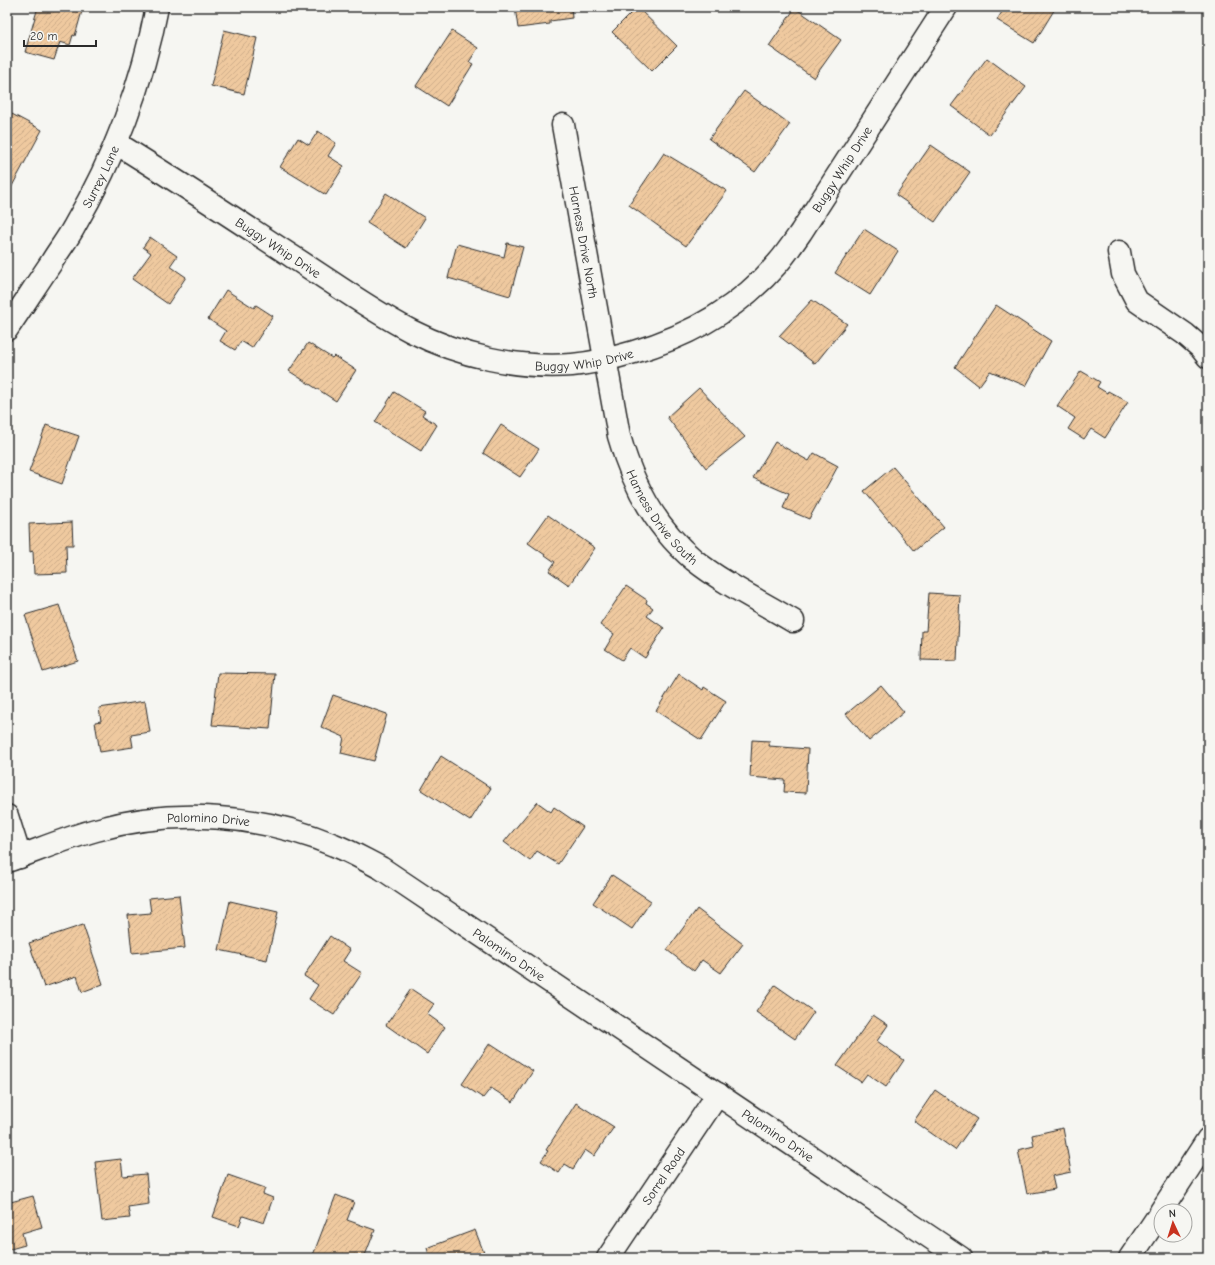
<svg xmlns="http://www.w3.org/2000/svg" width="1215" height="1265" viewBox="0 0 1215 1265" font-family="'Comic Neue',sans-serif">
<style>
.building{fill:url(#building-hatch);stroke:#2b2b2b}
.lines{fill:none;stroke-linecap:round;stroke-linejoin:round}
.minor-casing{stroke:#2b2b2b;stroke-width:25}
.minor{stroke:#f6f6f2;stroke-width:22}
.labels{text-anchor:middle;stroke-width:3;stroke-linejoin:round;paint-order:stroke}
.street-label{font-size:13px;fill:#2b2b2b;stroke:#f6f6f2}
</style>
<defs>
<pattern id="building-hatch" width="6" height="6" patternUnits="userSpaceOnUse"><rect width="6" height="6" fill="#efc99f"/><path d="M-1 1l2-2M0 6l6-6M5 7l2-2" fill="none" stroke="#cdad89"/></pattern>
</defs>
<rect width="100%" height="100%" fill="#f6f6f2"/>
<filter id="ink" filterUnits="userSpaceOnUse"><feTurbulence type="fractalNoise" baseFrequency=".025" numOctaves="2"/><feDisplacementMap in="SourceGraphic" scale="8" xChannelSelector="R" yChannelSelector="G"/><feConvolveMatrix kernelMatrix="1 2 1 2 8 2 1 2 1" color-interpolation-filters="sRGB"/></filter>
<g filter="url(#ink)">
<g class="building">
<path d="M38 7H71L82 11 75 36 73 35 70 45 60 42 54 60 25 52Z"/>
<path d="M515 7H571L572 18 550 21V24L518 28Z"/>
<path d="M637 7 677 46 652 71 612 32Z"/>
<path d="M1005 7H1056L1034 43 997 20Z"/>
<path d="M795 8 841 40 814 78 769 46Z"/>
<path d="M224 30 257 38 244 94 211 86Z"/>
<path d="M452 31 478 48 469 62 473 64 447 106 416 86Z"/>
<path d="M987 58 1026 87 990 135 951 106Z"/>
<path d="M744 91 790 124 755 172 709 139Z"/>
<path d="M10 113 42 130 11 188 7 186V118Z"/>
<path d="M318 131 336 143 328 156 344 166 326 195 280 167 298 138 309 145Z"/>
<path d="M931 145 970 172 935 222 896 195Z"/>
<path d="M664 153 727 191 686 246 629 205Z"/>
<path d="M386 193 425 218 406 248 367 223Z"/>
<path d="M864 229 898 251 870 295 835 273Z"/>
<path d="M150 237 177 256 170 266 186 277 168 304 132 279 151 253 143 247Z"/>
<path d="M507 243 523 247 510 296 448 278 457 244 504 257Z"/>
<path d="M226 290 254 308 256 305 273 316 252 348 241 341 235 350 220 341 226 331 208 319Z"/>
<path d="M812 300 847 324 815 364 779 336Z"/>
<path d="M996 305 1051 341 1026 386 990 371 979 386 955 367Z"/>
<path d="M308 343 332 358 334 356 356 370 336 401 289 371Z"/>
<path d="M1081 371 1100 382 1097 387 1107 393 1108 391 1128 402 1105 438 1091 429 1084 439 1068 429 1075 418 1057 406Z"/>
<path d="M699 388 745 437 706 468 667 417Z"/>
<path d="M394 392 425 411 422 415 437 425 421 451 375 422Z"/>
<path d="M46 425 79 436 62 484 29 472Z"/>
<path d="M501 425 539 449 520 477 483 453Z"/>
<path d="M775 442 809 461 814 453 838 466 809 519 783 508 789 494 753 478Z"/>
<path d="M893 467 944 527 914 551 864 491Z"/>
<path d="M548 515 595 548 569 585 549 571 555 562 528 543Z"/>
<path d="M72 522 73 545H66L67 573 34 574 33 551 30 552 29 524Z"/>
<path d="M626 586 647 600 646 603 653 608 647 616 664 628 645 658 630 648 622 660 605 649 614 634 600 625Z"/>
<path d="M929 593 960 595 957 661 921 660 922 631H926Z"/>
<path d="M59 605 78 661 43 672 25 615Z"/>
<path d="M218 673 275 674 270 729 212 725Z"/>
<path d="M679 674 703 690 704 687 726 701 701 740 656 711Z"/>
<path d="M881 685 904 712 869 741 846 714Z"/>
<path d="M333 695 387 714 374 761 341 753 344 737 321 727Z"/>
<path d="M145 701 150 732 131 735 133 747 100 752 95 722 101 721 99 708Z"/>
<path d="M752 740 770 741 769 746 808 749 806 793 784 792 785 780 750 777Z"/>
<path d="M441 756 491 788 470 821 421 790Z"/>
<path d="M537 802 551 812 554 807 583 827 558 864 537 851 530 861 504 842Z"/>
<path d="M612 875 651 901 632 929 593 903Z"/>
<path d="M179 895 185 948 132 953 128 915 151 913 149 898Z"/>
<path d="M230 901 278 912 267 960 219 950Z"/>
<path d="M697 909 743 944 721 973 702 960 694 971 667 950Z"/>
<path d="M83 925 103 984 82 992 77 976 44 987 29 943Z"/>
<path d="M330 936 350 950 343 961 362 973 334 1015 309 999 318 985 304 976Z"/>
<path d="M775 985 814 1012 795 1039 756 1012Z"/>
<path d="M411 989 434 1004 427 1014 445 1027 427 1054 386 1025Z"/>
<path d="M873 1015 888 1025 877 1041 904 1060 886 1087 867 1074 861 1082 837 1066Z"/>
<path d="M490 1043 533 1071 513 1102 491 1088 483 1098 462 1084Z"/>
<path d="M935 1090 977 1119 955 1150 914 1121Z"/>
<path d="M576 1103 614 1127 594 1156 585 1150 573 1169 565 1164 559 1173 541 1161 548 1151 546 1150Z"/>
<path d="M1063 1128 1071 1172 1052 1176 1055 1189 1027 1194 1018 1150 1034 1146 1032 1135Z"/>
<path d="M121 1159 123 1176 146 1174 149 1204 128 1207 130 1218 102 1221 95 1162Z"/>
<path d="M228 1175 265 1188 263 1194 273 1198 264 1223 243 1216 239 1226 213 1217Z"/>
<path d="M336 1195 354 1202 347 1220 375 1230 364 1258H350L343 1256V1258H321L313 1255Z"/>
<path d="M33 1196 42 1227 22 1233 25 1245 7 1250V1203Z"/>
<path d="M475 1230 486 1258H430L427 1248Z"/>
</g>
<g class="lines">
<g class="minor-casing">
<g id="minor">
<path id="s1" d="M563 125 619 436C632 483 656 528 694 560 724 584 760 601 793 621"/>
<path id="s2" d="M116 143C176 180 235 219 293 257 332 282 370 310 411 331 460 356 518 369 572 365 594 363 614 358 634 352 689 336 740 307 778 263 786 254 794 242 801 232L946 7"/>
<path d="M1119 252 1123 274 1137 301 1185 334 1200 347 1208 357"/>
<path id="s3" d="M7 329C22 307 36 285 51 263 58 251 67 240 74 227 114 158 142 86 157 7"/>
<path d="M7 816 20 857"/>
<path id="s4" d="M7 861C36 851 66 838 96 830 173 808 260 814 334 845 350 851 365 860 381 868L961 1258"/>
<path d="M1161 1211 1208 1139"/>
<path id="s5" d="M608 1258 718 1094"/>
<path d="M1130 1258 1161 1212"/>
</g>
</g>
<use href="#minor" class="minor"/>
</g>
</g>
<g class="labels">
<g class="street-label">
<text dy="5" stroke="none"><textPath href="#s2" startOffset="865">Buggy Whip Drive</textPath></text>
<text dy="5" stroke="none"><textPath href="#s3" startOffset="179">Surrey Lane</textPath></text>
<text dy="5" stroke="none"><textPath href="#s1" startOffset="119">Harness Drive North</textPath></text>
<text dy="5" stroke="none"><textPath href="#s2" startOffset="193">Buggy Whip Drive</textPath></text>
<text dy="5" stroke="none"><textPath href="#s2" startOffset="529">Buggy Whip Drive</textPath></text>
<text dy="5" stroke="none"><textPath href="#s1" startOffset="409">Harness Drive South</textPath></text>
<text dy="5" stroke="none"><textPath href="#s4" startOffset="208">Palomino Drive</textPath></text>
<text dy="5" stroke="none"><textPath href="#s4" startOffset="544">Palomino Drive</textPath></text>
<text dy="5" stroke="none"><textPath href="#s4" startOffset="868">Palomino Drive</textPath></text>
<text dy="5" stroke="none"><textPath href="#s5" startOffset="99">Sorrel Road</textPath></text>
</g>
</g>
<rect width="1215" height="1265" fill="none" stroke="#f6f6f2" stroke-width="24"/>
<rect x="12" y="12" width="1191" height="1241" fill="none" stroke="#2b2b2b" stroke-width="1.5" filter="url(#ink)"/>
<g transform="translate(1173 1223) rotate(356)"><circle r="19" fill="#f6f6f2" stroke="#a5a5a2"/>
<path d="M0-3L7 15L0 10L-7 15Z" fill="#c8321e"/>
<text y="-6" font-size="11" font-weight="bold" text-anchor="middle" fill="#2b2b2b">N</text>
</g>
<path d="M24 40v6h72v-6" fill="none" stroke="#2b2b2b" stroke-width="2"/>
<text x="30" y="40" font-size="12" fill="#2b2b2b" stroke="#f6f6f2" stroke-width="3" paint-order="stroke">20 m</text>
</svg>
